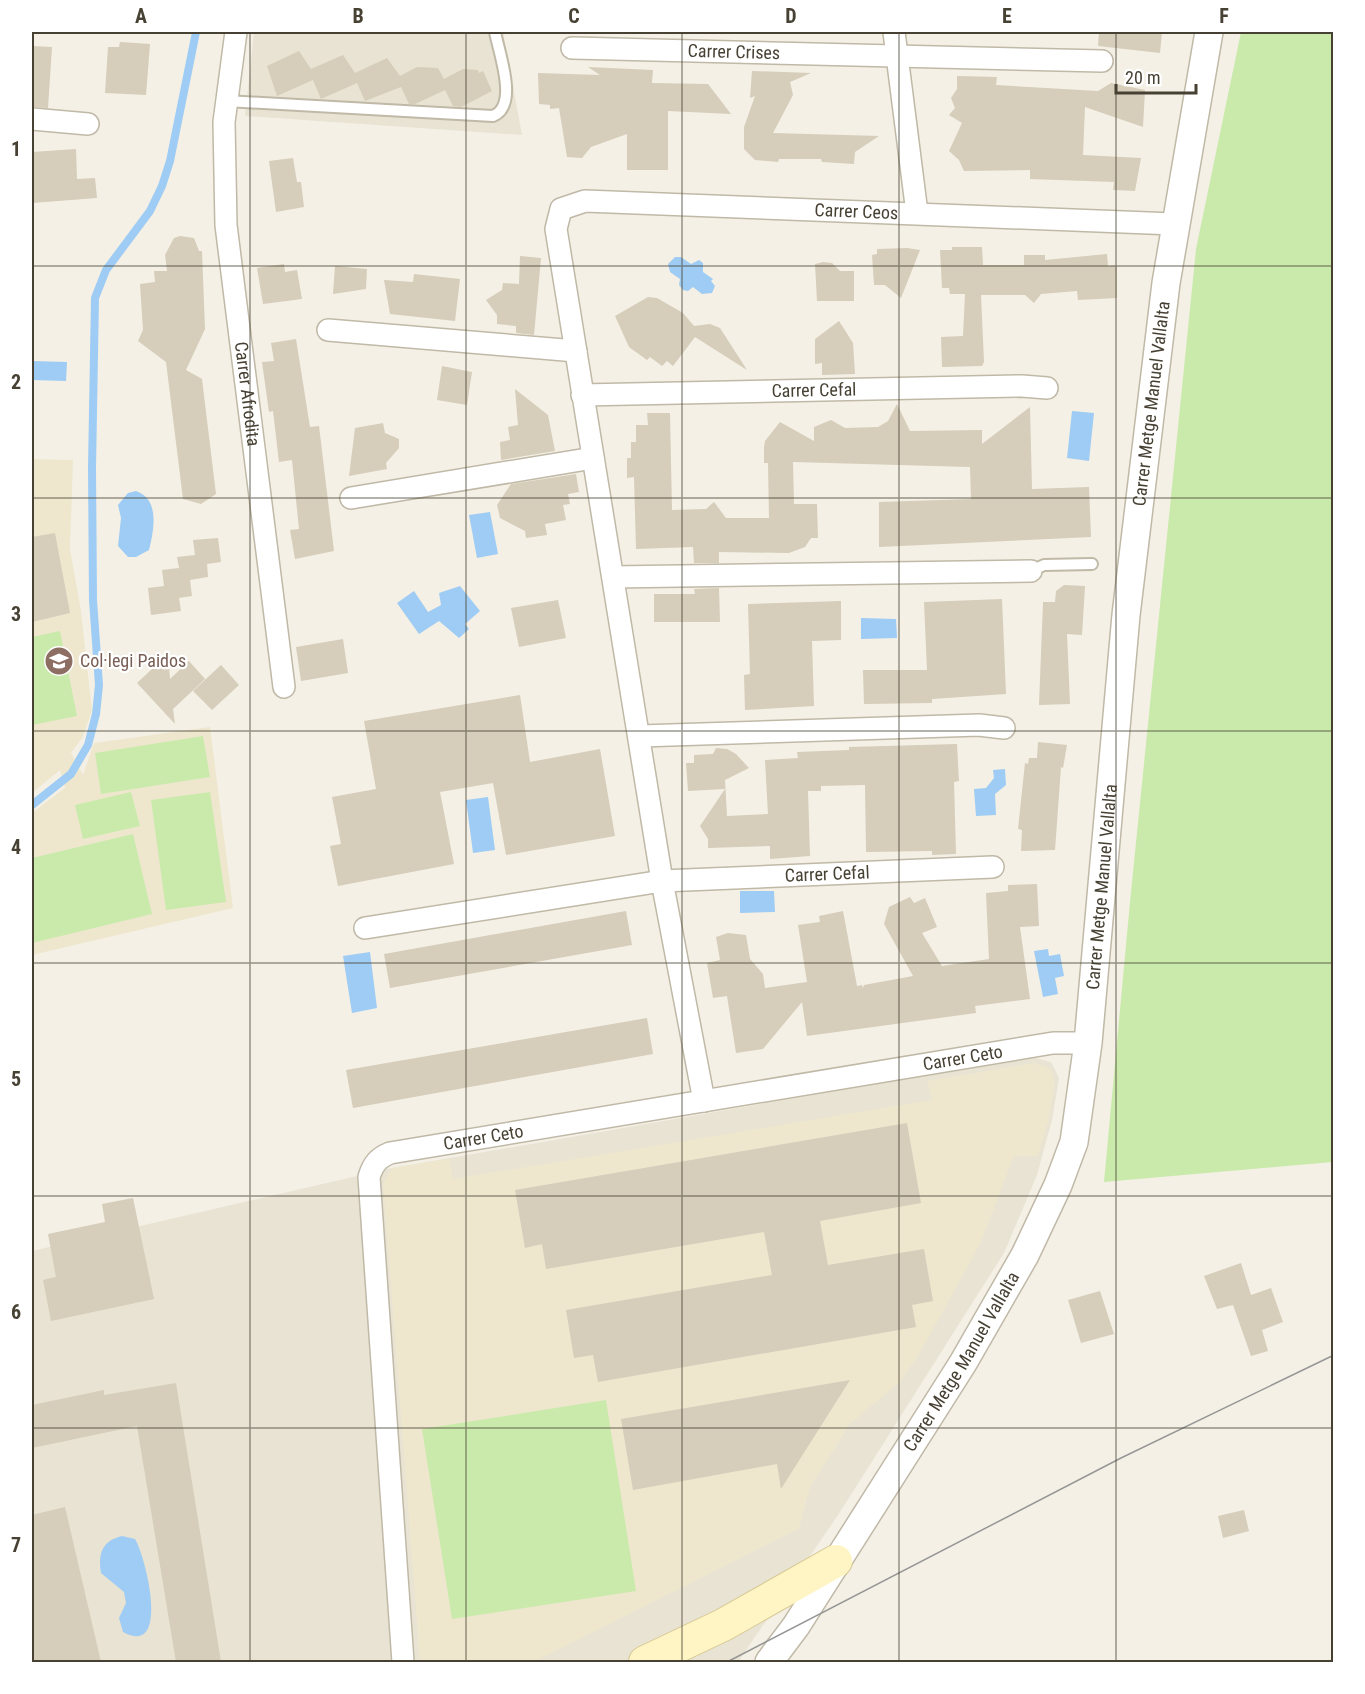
<svg xmlns="http://www.w3.org/2000/svg" width="1365" height="1694" viewBox="0 0 1365 1694" font-family="'Roboto Condensed',sans-serif">
<style>
.residential{fill:#e8e3d3}
.education{fill:#eee7ce}
.green{fill:#caeaac}
.water{fill:#9eccf4}
.lines{fill:none;stroke-linecap:round;stroke-linejoin:round}
.stream{stroke:#9eccf4;stroke-width:8}
.building{fill:#d6cdba}
.service-casing{stroke:#c0b9a7;stroke-width:14}
.minor-casing{stroke:#c0b9a7;stroke-width:24}
.tertiary-casing{stroke:#c0b9a7;stroke-width:30}
.secondary-casing{stroke:#d6c893;stroke-width:34}
.service{stroke:#fff;stroke-width:10}
.minor{stroke:#fff;stroke-width:21}
.tertiary{stroke:#fff;stroke-width:27}
.secondary{stroke:#fff4c4;stroke-width:32}
.tram{stroke:#969696;stroke-width:1.5}
.grid{fill:none;stroke:#474134;stroke-width:1.5;stroke-opacity:0.55}
.labels{text-anchor:middle;stroke-width:4.5;stroke-linejoin:round;paint-order:stroke}
.street-label{font-size:18px;fill:#474134;stroke:#fff}
.education-label{font-size:18px;fill:#785e54;stroke:#fff;text-anchor:start}
.neatline{fill:none;stroke:#474134;stroke-width:2}
.grid-label{font-size:20px;text-anchor:middle;font-weight:bold;fill:#474134}
</style>
<rect width="100%" height="100%" fill="#f4f0e5"/>
<g class="residential">
<path d="M254 32H503L522 135 245 116Z"/>
<path d="M1032 1057 1051 1062 1059 1078 1052 1120 1037 1175 1004 1253 840 1512 738 1662H32V1251L392 1168Z"/>
</g>
<g class="education">
<path d="M32 459 73 460 70 549 81 611 92 711 82 738 71 753 83 775 94 743 210 727 233 908 32 955V813L65 788 60 770 32 793Z"/>
<path d="M1034 1063 1051 1069 1055 1082 1048 1122 1038 1156H1014L980 1244 921 1351 901 1381 850 1424 810 1487 799 1529 534 1662H420L383 1184 392 1168 449 1159 453 1179 932 1100 927 1081Z"/>
</g>
<g class="green">
<path d="M1241 32H1333V1162L1104 1182 1130 902 1196 249Z"/>
<path d="M60 631 77 716 32 725V637Z"/>
<path d="M203 736 210 777 101 794 95 753Z"/>
<path d="M131 792 140 826 83 839 75 805Z"/>
<path d="M210 792 226 902 166 910 151 800Z"/>
<path d="M133 834 152 914 32 943V858Z"/>
<path d="M606 1400 636 1591 452 1619 422 1429Z"/>
</g>
<g class="water">
<path d="M675 257H681L691 264 699 260 703 263V272L713 279 711 281 715 286 712 293 702 294 693 287 688 291 683 290 679 285 680 279 670 272 668 264Z"/>
<path d="M32 361 67 362 66 381 32 380Z"/>
<path d="M1072 411 1094 413 1089 461 1067 458Z"/>
<path d="M136 491C160 499 154 530 149 550L136 557H128L118 546 121 518 118 505 128 493Z"/>
<path d="M490 512 498 554 477 558 469 515Z"/>
<path d="M460 586 480 611 465 624 469 629 459 638 439 621 419 634 397 603 414 591 428 612 441 605 439 593Z"/>
<path d="M861 618 896 619 897 638 861 639Z"/>
<path d="M1005 769 1006 785 995 794 996 815 976 816 974 789 986 788 994 778 993 770Z"/>
<path d="M488 797 495 850 473 853 466 800Z"/>
<path d="M740 891H774L775 912 740 913Z"/>
<path d="M1048 949 1049 956 1060 954 1064 976 1055 978 1058 994 1043 997 1034 951Z"/>
<path d="M370 952 377 1008 352 1013 343 956Z"/>
<path d="M122 1536 135 1539C146 1557 171 1658 123 1632L119 1618 126 1603 124 1592 101 1573C98 1553 102 1541 122 1536Z"/>
</g>
<g class="lines">
<path class="stream" d="M32 805 71 774 88 745 96 714 99 685 93 600 92 468 95 298 106 270 150 211 162 186 170 161 196 32"/>
</g>
<g class="building">
<path d="M1099 32H1162L1160 53 1098 46Z"/>
<path d="M120 42 150 44 146 95 105 93 108 47H119Z"/>
<path d="M32 46 52 47 48 108 32 107Z"/>
<path d="M299 51 311 69 343 55 355 73 387 58 400 76 417 67 438 68 444 79 463 69 478 70 479 73 483 71 492 91 461 107 453 106 445 90 415 104H409L401 87 365 101 357 83 321 99 313 80 277 96 267 66Z"/>
<path d="M588 67 653 70 652 83 708 84 731 114 668 111V170H627V134L591 147 582 158 567 157 559 108 550 109V105L539 104 538 73 600 75Z"/>
<path d="M752 71 811 73 790 82 793 95 773 133 879 136 855 152 854 164 822 162 821 159H779L778 162 755 160 744 149V127L755 96 750 98Z"/>
<path d="M957 76 997 77 996 85 1098 91 1111 83 1145 90 1143 127 1085 107 1083 155 1141 158 1135 191 1113 190 1114 182 1030 179V170L964 171 959 160 949 151 962 123 949 115 955 108 951 98 957 89Z"/>
<path d="M76 149 77 179 95 178 97 198 32 203V152Z"/>
<path d="M293 158 297 182H301L304 207 276 212 269 161Z"/>
<path d="M180 236 194 238 199 251H202L205 329 186 370 202 379 216 494 201 504 183 499 166 362 138 341 143 330 140 284 155 282 154 271H167L165 255 174 238Z"/>
<path d="M952 247H982L983 265H1024V255H1045V260L1107 254 1108 266 1117 265V298L1078 300 1077 291 1041 294 1034 303 1025 295H981L984 362 982 366 942 367 941 337 963 336 965 294H950L949 288H942L940 250H952Z"/>
<path d="M907 248 920 250 901 298 885 285H874L872 255 877 254V249Z"/>
<path d="M520 256 541 258 534 335 516 333V326L497 324V315L486 300 502 290 503 283 519 284Z"/>
<path d="M823 262 832 263 840 271H854V301H817L815 264Z"/>
<path d="M284 264 285 272 297 270 302 299 263 304 257 268Z"/>
<path d="M335 266 367 269 366 289 333 294Z"/>
<path d="M414 274 460 279 455 321 390 314 384 280 413 282Z"/>
<path d="M648 297 657 298 683 313 694 326 710 324 720 328 747 370 695 337 673 366 667 361 662 366 650 357 647 360 629 347 615 316Z"/>
<path d="M839 321 853 343 855 374 822 375V363L815 364V339Z"/>
<path d="M296 339 310 427 319 426 334 551 295 559 290 530 299 529 292 460 279 462 273 411 269 412 262 362 274 361 271 343Z"/>
<path d="M442 366 472 372 467 405 437 400Z"/>
<path d="M515 389 548 415 555 451 501 460 500 442 510 440 508 427 518 425Z"/>
<path d="M897 404 910 431 982 430V444L1030 407 1032 489 1089 487 1091 537 879 547V502L971 499 970 467 793 462 794 504H817L818 538H811L805 547 789 553 719 552V563H694L693 547 636 549 634 477 627 478V458H631V442H636V425H648L647 413H670L672 510 706 509 714 502 726 518H769L768 463H764V447L765 441 780 422 814 441V427L831 420 845 428 878 427 888 421Z"/>
<path d="M383 423 385 433 399 439V448L386 463 387 469 349 476 355 428Z"/>
<path d="M576 474 579 492 568 494 570 504 563 505 566 520 545 524 547 535 526 538 525 531 500 518 497 505 511 484Z"/>
<path d="M55 533 70 613 32 622V537Z"/>
<path d="M218 538 221 562 207 564 208 577 190 580 192 596 179 598 181 611 151 615 148 588 164 586 162 570 179 568 177 557 195 555 193 540Z"/>
<path d="M1064 585 1085 586 1082 635 1067 634 1070 704 1039 705 1043 602H1055L1056 591Z"/>
<path d="M719 588 720 622H654V594H695L694 589Z"/>
<path d="M1002 599 1006 694 932 699V703L864 704 863 670H927L924 602Z"/>
<path d="M558 600 566 638 519 647 511 608Z"/>
<path d="M841 601V640L812 641 814 706 745 710 744 675 750 674 748 604Z"/>
<path d="M343 639 348 673 301 681 296 647Z"/>
<path d="M168 654 170 679 189 661 205 679 173 709 175 724 137 683Z"/>
<path d="M221 665 239 685 212 710 193 691Z"/>
<path d="M520 695 530 762 600 749 615 836 506 855 493 783 440 792 454 864 338 886 330 846 341 844 332 797 376 789 364 721Z"/>
<path d="M1038 742 1067 745 1063 768 1061 767 1055 850 1021 851 1022 830 1018 829 1025 763 1028 764 1029 758H1037Z"/>
<path d="M957 744 959 781 954 782 956 854 932 855V851L866 852 865 785 821 786V791H808L810 856 770 859V846L708 848V839L700 826 725 789 688 791 686 763H694V755L713 754 716 748 727 749 736 754 749 768 725 780 727 816 768 814 765 760 798 758 797 752 849 750V747Z"/>
<path d="M1037 884 1039 926 1020 927 1030 999 975 1006 976 1013 807 1036 802 1002 763 1049 736 1053 727 996 713 998 707 963 720 960 716 937 728 933 746 935 750 959 763 974 765 988 807 982 798 925 820 922 819 916 843 911 857 986 862 985 863 988 864 985 913 976 884 924 889 907 895 904 910 897 914 903 925 898 937 927 922 933 942 966 989 959 986 893 1008 891V885Z"/>
<path d="M626 911 632 945 390 988 384 954Z"/>
<path d="M647 1018 653 1054 353 1108 346 1070Z"/>
<path d="M907 1123 921 1203 820 1221 828 1265 924 1249 933 1301 912 1305 916 1327 598 1382 593 1355 574 1358 566 1310 772 1275 764 1232 546 1269 542 1244 525 1248 515 1190Z"/>
<path d="M133 1198 154 1299 51 1321 43 1280 56 1277 48 1234 105 1222 102 1204Z"/>
<path d="M1241 1263 1251 1295 1271 1288 1283 1322 1262 1330 1268 1351 1251 1356 1233 1305 1217 1309 1204 1276Z"/>
<path d="M1100 1291 1114 1334 1081 1343 1068 1300Z"/>
<path d="M850 1380 781 1489 777 1464 633 1490 621 1419Z"/>
<path d="M176 1383 221 1662H176L137 1426 32 1448V1405L104 1390V1395Z"/>
<path d="M65 1507 101 1662H32V1515Z"/>
<path d="M1244 1510 1249 1531 1223 1538 1218 1516Z"/>
</g>
<g class="lines">
<g class="service-casing">
<g id="service">
<path d="M226 101 493 116C519 106 499 53 495 32"/>
<path d="M1031 571 1044 565 1092 564"/>
</g>
</g>
<g class="minor-casing">
<g id="minor">
<path id="s1" d="M236 32 224 122 226 225 284 687"/>
<path d="M894 32 917 213"/>
<path id="s2" d="M572 48 1102 61"/>
<path d="M32 119 88 124"/>
<path d="M328 330 576 351"/>
<path id="s3" d="M582 395 1022 386 1047 388"/>
<path d="M351 498 593 458"/>
<path d="M613 577 1031 571"/>
<path d="M640 736 979 725 1004 728"/>
<path id="s4" d="M365 928 662 881 993 867"/>
<path id="s5" d="M704 1101 662 881 556 229 561 209 585 201 1174 224"/>
<path id="s6" d="M403 1662 369 1177C373 1164 378 1158 390 1153L1053 1043H1088"/>
</g>
</g>
<g class="tertiary-casing">
<g id="tertiary">
<path id="s7" d="M769 1662 796 1626 963 1363 1025 1255 1058 1185 1074 1142 1088 1043 1126 615 1166 283 1209 32"/>
</g>
</g>
<g class="secondary-casing">
<path id="secondary" d="M645 1662 723 1625 836 1561"/>
</g>
<use href="#service" class="service"/>
<use href="#minor" class="minor"/>
<use href="#tertiary" class="tertiary"/>
<use href="#secondary" class="secondary"/>
<path class="tram" d="M727 1662 1121 1458 1334 1355"/>
</g>
<path class="grid" d="M250 32V1662M466 32V1662M682 32V1662M899 32V1662M1116 32V1662M32 266H1334M32 498H1334M32 731H1334M32 963H1334M32 1196H1334M32 1428H1334"/>
<defs>
<g id="school-disc" transform="scale(1.5)"><circle r="9.5" fill="#8d6e63" stroke="#fff"/><path d="M0-5L7-2L0 1L-7-2ZM-4 1L0 2.5L4 1V4Q0 6-4 4Z" fill="#fff"/></g>
</defs>
<g fill-rule="evenodd">
<use href="#school-disc" x="59" y="661"/>
</g>
<g class="labels">
<g class="street-label">
<text dy="6" stroke="none"><textPath href="#s2" startOffset="162">Carrer Crises</textPath></text>
<text dy="6" stroke="none"><textPath href="#s5" startOffset="1202">Carrer Ceos</textPath></text>
<text dy="6" stroke="none"><textPath href="#s3" startOffset="232">Carrer Cefal</textPath></text>
<text dy="6" stroke="none"><textPath href="#s1" startOffset="364">Carrer Afrodita</textPath></text>
<text dy="6" stroke="none"><textPath href="#s7" startOffset="1347">Carrer Metge Manuel Vallalta</textPath></text>
<text dy="6" stroke="none"><textPath href="#s4" startOffset="466">Carrer Cefal</textPath></text>
<text dy="6" stroke="none"><textPath href="#s7" startOffset="861">Carrer Metge Manuel Vallalta</textPath></text>
<text dy="6" stroke="none"><textPath href="#s6" startOffset="1100">Carrer Ceto</textPath></text>
<text dy="6" stroke="none"><textPath href="#s6" startOffset="614">Carrer Ceto</textPath></text>
<text dy="6" stroke="none"><textPath href="#s7" startOffset="357">Carrer Metge Manuel Vallalta</textPath></text>
</g>
<g class="education-label">
<text x="80" y="667">Col·legi Paidos</text>
</g>
</g>
<rect width="1365" height="1694" fill="none" stroke="#ffffff" stroke-width="66"/>
<path d="M1116 84v9h80v-9" fill="none" stroke="#474134" stroke-width="3"/>
<text x="1125" y="84" font-size="18" fill="#474134" stroke="#ffffff" stroke-width="4.5" paint-order="stroke">20 m</text>
<rect x="33" y="33" width="1299" height="1628" class="neatline"/>
<g class="grid-label">
<text x="141" y="23">A</text>
<text x="358" y="23">B</text>
<text x="574" y="23">C</text>
<text x="791" y="23">D</text>
<text x="1007" y="23">E</text>
<text x="1224" y="23">F</text>
<text x="16" y="156">1</text>
<text x="16" y="389">2</text>
<text x="16" y="621">3</text>
<text x="16" y="854">4</text>
<text x="16" y="1086">5</text>
<text x="16" y="1319">6</text>
<text x="16" y="1552">7</text>
</g>
</svg>
